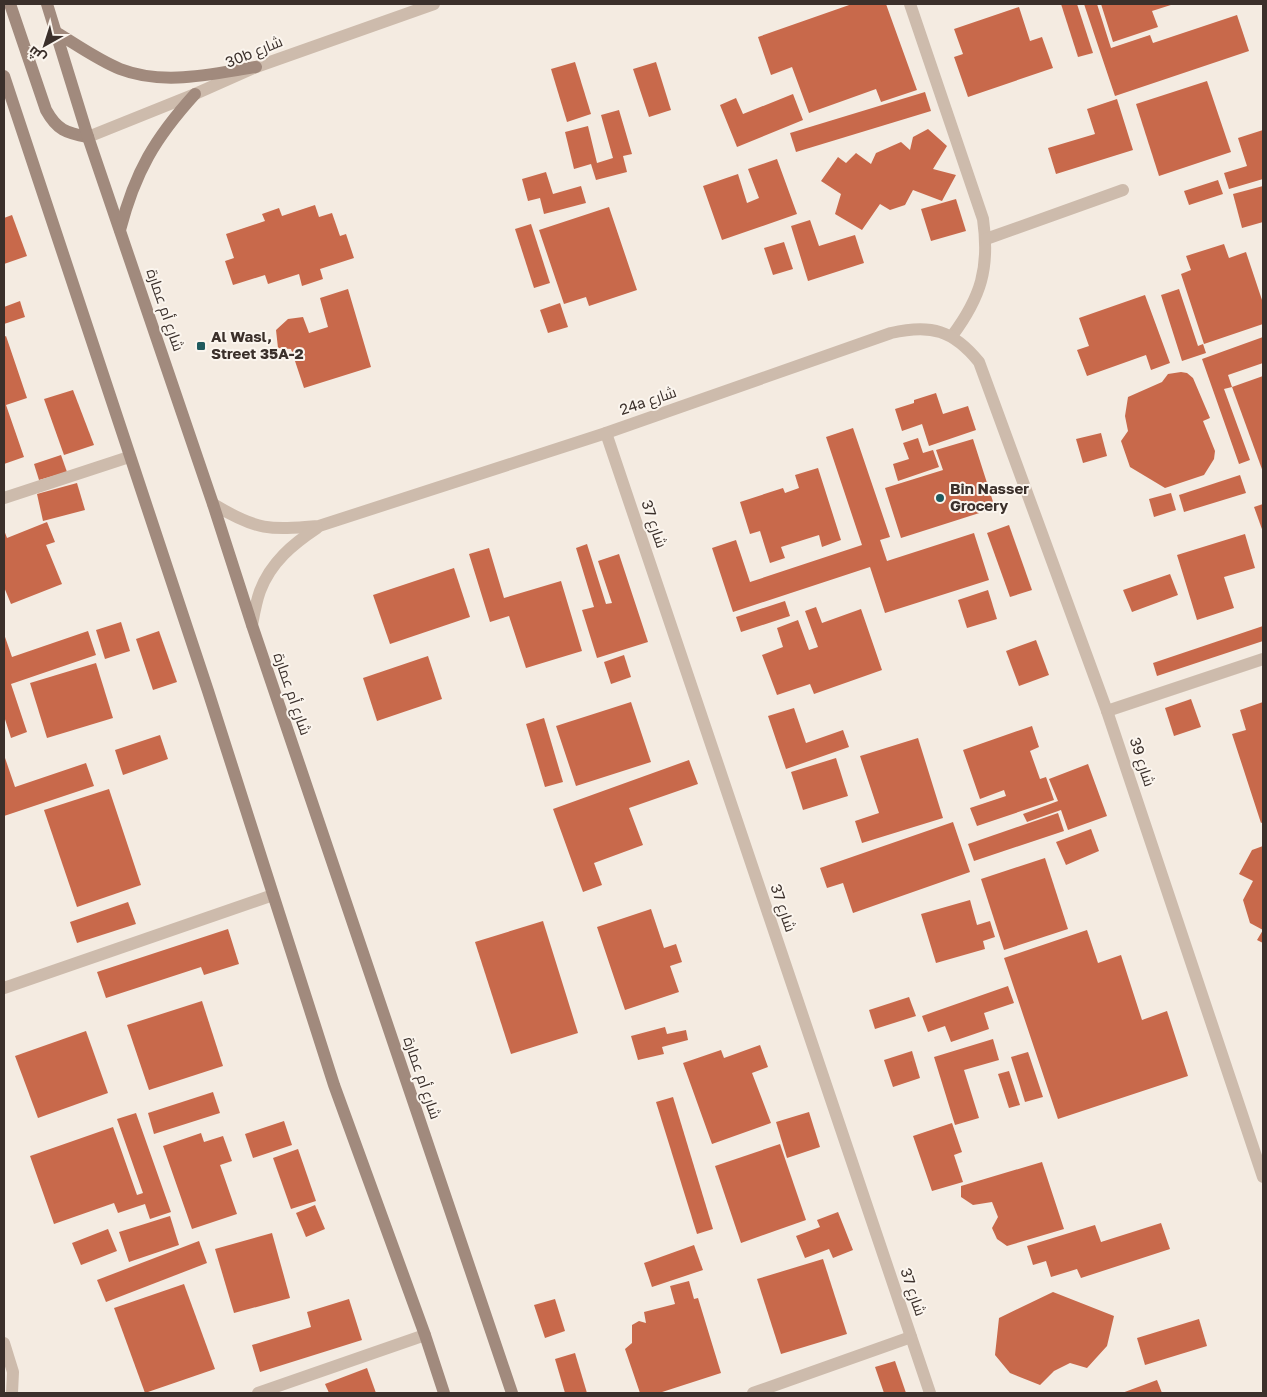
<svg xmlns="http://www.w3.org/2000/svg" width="1267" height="1397" viewBox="0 0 1267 1397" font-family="'Golos Text',Cairo,sans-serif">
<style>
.building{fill:#c8694b}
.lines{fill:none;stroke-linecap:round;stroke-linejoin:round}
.lane{stroke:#cdbbac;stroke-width:12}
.street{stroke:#cdbbac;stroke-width:12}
.secondary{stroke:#a18a7d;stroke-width:12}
.poi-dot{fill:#1f5a5e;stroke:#fbf5ee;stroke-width:2}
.labels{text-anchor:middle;stroke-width:4;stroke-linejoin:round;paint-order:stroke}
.street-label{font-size:15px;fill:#3b302b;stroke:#fbf5ee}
.poi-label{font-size:15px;font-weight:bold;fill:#3b302b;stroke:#fbf5ee;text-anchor:start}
</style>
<rect width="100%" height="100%" fill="#f4ebe1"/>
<g class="building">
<path d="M852 4H886L917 90 881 102 876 89 809 113 792 67 771 75 758 37Z"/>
<path d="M1061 4H1077L1093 53 1078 57Z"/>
<path d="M1084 4H1097L1111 48 1150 35 1153 43 1237 15 1249 51 1115 96Z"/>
<path d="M1101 4H1174L1152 11 1158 27 1113 42Z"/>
<path d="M1019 7 1030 41 1042 37 1053 68 968 97 954 57 963 54 954 29Z"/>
<path d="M575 62 591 114 567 122 551 69Z"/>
<path d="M656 62 671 110 649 117 633 69Z"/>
<path d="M1207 81 1231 152 1159 176 1136 104Z"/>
<path d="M925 92 931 111 796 152 790 133Z"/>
<path d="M793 94 803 120 737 147 720 105 736 98 743 114Z"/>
<path d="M1117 99 1133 150 1056 174 1048 148 1095 134 1087 109Z"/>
<path d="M619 110 632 154 623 156 627 172 596 180 591 164 574 169 565 132 588 126 597 163 613 158 601 115Z"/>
<path d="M928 129 947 146 933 169 956 175 942 201 913 190 905 205 890 210 880 204 862 230 835 214 841 194 821 181 838 157 846 163 856 153 871 164 876 153 901 142 910 150 913 137Z"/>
<path d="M1263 130V179L1229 189 1224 173 1247 166 1238 138Z"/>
<path d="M777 159 797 214 722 240 703 186 738 174 747 203 759 198 748 169Z"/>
<path d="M546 172 553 194 581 186 586 203 544 214 540 198 528 201 522 179Z"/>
<path d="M1218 180 1223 194 1189 205 1184 191Z"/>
<path d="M1263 186V222L1242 228 1233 194Z"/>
<path d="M956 199 966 231 931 241 921 209Z"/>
<path d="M315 205 319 217 332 213 340 236 346 234 354 258 320 269 323 279 302 286 299 274 268 284 265 275 233 285 225 261 234 258 226 234 265 221 262 214 279 208 282 216Z"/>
<path d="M609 207 637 290 589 306 586 297 564 304 539 230Z"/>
<path d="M12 215 27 256 4 264V218Z"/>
<path d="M810 220 819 246 855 235 864 263 808 281 791 226Z"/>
<path d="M531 224 550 283 534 288 515 229Z"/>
<path d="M784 242 793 269 773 275 764 248Z"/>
<path d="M1224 244 1229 258 1246 252 1263 303V324L1204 344 1181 274 1191 270 1186 256Z"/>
<path d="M348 289 371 367 304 388 291 349 278 348 276 330 288 319 303 317 309 333 328 327 320 298Z"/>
<path d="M1179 289 1198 346 1203 344 1206 353 1182 361 1161 295Z"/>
<path d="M1145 295 1170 363 1151 370 1146 355 1087 376 1077 350 1089 346 1079 318Z"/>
<path d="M20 301 25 317 4 324V307Z"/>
<path d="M560 303 568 327 548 333 540 310Z"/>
<path d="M6 336 27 398 6 405 24 457 4 464V337Z"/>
<path d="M1263 337V363L1228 375 1232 387 1224 389 1250 460 1239 464 1202 359Z"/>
<path d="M1181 372 1187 373 1193 378 1210 418 1203 421 1215 451 1214 459 1204 475 1165 488 1130 467 1121 441 1128 431 1125 416 1128 397 1162 382 1168 374Z"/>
<path d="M1263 376V472L1232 387Z"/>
<path d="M73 390 94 445 64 455 44 399Z"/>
<path d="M936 393 943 414 968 406 976 430 929 446 922 424 902 431 895 409 914 403V400Z"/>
<path d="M853 428 890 537 880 540 887 561 974 533 989 580 885 613 870 567 733 612 712 548 736 540 750 582 862 545 826 437Z"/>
<path d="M1101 433 1107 456 1083 463 1076 439Z"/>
<path d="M918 438 923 453 933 450 939 467 898 481 893 464 909 459 903 443Z"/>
<path d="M973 439 995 508 901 538 885 488 943 470 936 450Z"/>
<path d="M61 455 67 472 39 480 34 464Z"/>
<path d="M818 468 841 540 822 547 819 535 781 547 785 558 770 563 760 531 750 534 740 502 783 488 785 493 799 488 795 475Z"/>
<path d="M1240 475 1246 493 1184 512 1179 495Z"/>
<path d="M77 483 85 510 43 521 37 494Z"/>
<path d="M1171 493 1176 510 1154 517 1149 499Z"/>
<path d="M1263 504V532L1254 507Z"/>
<path d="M47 522 55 542 46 545 62 584 11 604 4 587V530L7 538Z"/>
<path d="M1009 525 1032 590 1010 597 987 533Z"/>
<path d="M1245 534 1255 568 1224 577 1234 608 1197 620 1177 555Z"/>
<path d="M587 544 606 604 612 603 598 561 619 554 648 642 597 658 582 610 594 607 576 548Z"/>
<path d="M489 548 504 598 561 581 582 651 526 668 509 616 490 622 469 554Z"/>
<path d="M454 568 470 617 390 644 373 595Z"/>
<path d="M1170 574 1178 595 1132 612 1123 590Z"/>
<path d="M988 590 997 619 967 628 958 600Z"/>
<path d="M785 601 790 616 741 632 736 617Z"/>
<path d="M816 607 822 623 861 609 882 670 814 694 810 684 777 695 762 655 783 647 777 628 798 620 809 650 818 647 805 611Z"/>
<path d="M121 622 130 651 105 659 96 630Z"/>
<path d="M1263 626V641L1157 676 1153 663Z"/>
<path d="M88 631 96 655 11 684 27 732 11 738 4 716V634L12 657Z"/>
<path d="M159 631 177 682 153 690 136 639Z"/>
<path d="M1036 640 1049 675 1019 686 1006 651Z"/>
<path d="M624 655 631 677 611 684 604 662Z"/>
<path d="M428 656 442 699 377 721 363 678Z"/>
<path d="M96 663 113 718 47 738 30 683Z"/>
<path d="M1191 699 1201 727 1174 736 1165 708Z"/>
<path d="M631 702 651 762 576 786 556 726Z"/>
<path d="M1263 702V822L1261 823 1232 734 1246 730 1240 710Z"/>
<path d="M794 708 806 743 843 730 849 747 786 769 768 716Z"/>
<path d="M544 718 563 782 545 787 526 724Z"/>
<path d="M1032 726 1039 747 1030 751 1040 779 1046 777 1054 800 977 826 970 808 1006 796 1004 790 980 799 963 750Z"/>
<path d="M160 735 168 759 123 775 115 750Z"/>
<path d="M918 738 943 818 862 843 855 821 879 813 860 756Z"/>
<path d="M4 755 15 787 86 763 94 786 4 816Z"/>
<path d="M836 758 848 796 803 810 791 772Z"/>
<path d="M689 760 698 784 629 808 643 845 594 863 602 885 583 892 553 809Z"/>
<path d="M1088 764 1107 816 1068 830 1061 810 1027 822 1023 814 1058 801 1049 779Z"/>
<path d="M109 789 141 885 77 907 44 810Z"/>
<path d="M1058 813 1064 831 974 861 968 844Z"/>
<path d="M953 822 970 872 853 913 843 883 827 888 820 868Z"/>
<path d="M1091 829 1099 851 1066 865 1056 842Z"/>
<path d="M1263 846V943L1257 940 1263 930 1250 923 1243 900 1253 881 1239 874 1252 850Z"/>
<path d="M1045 858 1068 929 1004 950 981 879Z"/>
<path d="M970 900 977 925 990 921 995 937 983 941 985 949 936 963 921 914Z"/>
<path d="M128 902 136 924 77 943 70 922Z"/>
<path d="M651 909 664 948 676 944 682 962 670 966 679 992 625 1010 597 927Z"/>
<path d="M543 921 578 1033 511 1054 475 942Z"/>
<path d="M228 929 239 964 204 975 201 967 106 998 97 972Z"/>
<path d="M1087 930 1098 963 1121 955 1142 1020 1167 1011 1188 1076 1058 1119 1004 958Z"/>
<path d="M1008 986 1014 1003 984 1013 989 1029 951 1042 945 1026 928 1032 922 1016Z"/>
<path d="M909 997 916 1016 875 1029 869 1010Z"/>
<path d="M202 1001 223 1066 149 1090 127 1025Z"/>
<path d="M665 1027 667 1034 686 1030 688 1040 662 1047 664 1054 638 1060 631 1036Z"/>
<path d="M86 1031 108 1093 38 1118 15 1056Z"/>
<path d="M993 1039 999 1060 964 1070 979 1118 955 1125 934 1057Z"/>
<path d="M760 1045 768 1067 752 1073 771 1123 712 1144 683 1063 721 1050 724 1058Z"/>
<path d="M912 1051 920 1078 893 1087 884 1060Z"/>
<path d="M1028 1052 1043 1097 1025 1102 1011 1057Z"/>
<path d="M1009 1071 1020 1105 1009 1108 998 1074Z"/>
<path d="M213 1092 220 1113 154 1134 148 1113Z"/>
<path d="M673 1097 713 1229 697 1234 656 1102Z"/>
<path d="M809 1112 820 1147 787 1158 776 1122Z"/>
<path d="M136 1113 171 1212 150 1219 145 1204 118 1213 114 1203 54 1224 30 1156 113 1127 137 1195 143 1193 117 1119Z"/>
<path d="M284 1121 292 1145 253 1158 245 1134Z"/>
<path d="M952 1123 962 1152 954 1155 963 1182 932 1191 913 1136Z"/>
<path d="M201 1133 204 1142 223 1136 232 1161 220 1165 237 1214 192 1229 163 1146Z"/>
<path d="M780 1144 806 1220 741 1243 715 1166Z"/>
<path d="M298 1149 316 1201 291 1209 273 1158Z"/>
<path d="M1042 1162 1064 1229 1007 1246 997 1239 992 1228 998 1217 992 1202 973 1205 961 1197V1186Z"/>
<path d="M315 1205 325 1229 306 1237 296 1213Z"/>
<path d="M838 1212 853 1250 833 1258 829 1249 805 1258 796 1236 820 1227 817 1220Z"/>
<path d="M170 1216 179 1245 129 1262 119 1232Z"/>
<path d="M1161 1223 1170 1249 1081 1278 1077 1269 1051 1277 1046 1261 1033 1265 1027 1246 1095 1225 1101 1242Z"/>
<path d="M108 1229 117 1251 81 1265 72 1243Z"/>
<path d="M272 1233 290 1298 234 1313 215 1249Z"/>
<path d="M199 1241 207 1263 106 1302 97 1280Z"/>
<path d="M694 1245 703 1270 652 1287 644 1263Z"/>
<path d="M823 1259 847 1334 781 1354 757 1279Z"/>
<path d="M689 1281 694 1299 698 1298 721 1373 659 1393H640L625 1349 632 1343V1325L639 1321 646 1323 644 1312 675 1304 670 1286Z"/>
<path d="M184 1284 215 1369 145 1393 114 1308Z"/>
<path d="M1053 1292 1114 1316 1107 1346 1087 1368 1070 1363 1054 1371 1040 1385 1010 1373 995 1355 999 1318Z"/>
<path d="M349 1299 362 1340 260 1372 252 1345 311 1327 307 1312Z"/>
<path d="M555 1299 565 1331 545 1338 534 1305Z"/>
<path d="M1199 1319 1207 1346 1145 1365 1137 1338Z"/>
<path d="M575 1353 587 1393H565L555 1359Z"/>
<path d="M895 1361 906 1393H884L875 1367Z"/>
<path d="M367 1368 376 1393H329L325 1384Z"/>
<path d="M1157 1380 1162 1393H1122Z"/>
</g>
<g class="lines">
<g class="lane">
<path d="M910 4 983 219C990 268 981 297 952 336"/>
<path d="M986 239 1123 190"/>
<path d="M4 498 129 457"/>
<path d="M1107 711 1263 659"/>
<path d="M4 988 273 895"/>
<path d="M258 1393 425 1335"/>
<path d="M753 1393 911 1337"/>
</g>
<g class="street">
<path d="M88 137 195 94 256 67 434 4"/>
<path d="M606 433 930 1393"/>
<path d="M213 504C258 531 269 530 319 526L606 433 891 333C931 324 953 330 979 362L1107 711 1263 1177"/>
<path d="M252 625C254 614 256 602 260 591 271 562 293 544 317 528"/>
<path d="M4 1343 13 1372 12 1393"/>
</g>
<g class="secondary">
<path d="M10 4 46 110C57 130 66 133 88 137"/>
<path d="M47 4 88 137 213 504 252 625 512 1393"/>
<path d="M57 33C77 45 98 60 120 69 164 86 211 74 256 67"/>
<path d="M4 76 208 691 334 1085 425 1335 444 1393"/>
<path d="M120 230C135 172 155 138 195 94"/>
</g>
</g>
<g class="poi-dot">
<rect x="196" y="341" width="10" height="10" rx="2.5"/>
<circle cx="940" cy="498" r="5"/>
</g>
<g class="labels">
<g class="street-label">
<text transform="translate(254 52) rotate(-22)" y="5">30b شارع</text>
<text transform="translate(165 310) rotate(71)" y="5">شارع أم عمارة</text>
<text transform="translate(648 401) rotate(-19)" y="5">24a شارع</text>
<text transform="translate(654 524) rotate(71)" y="5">شارع 37</text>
<text transform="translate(292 694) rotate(71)" y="5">شارع أم عمارة</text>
<text transform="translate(1142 762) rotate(72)" y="5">شارع 39</text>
<text transform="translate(783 908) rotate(71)" y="5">شارع 37</text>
<text transform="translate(422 1078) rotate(71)" y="5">شارع أم عمارة</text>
<text transform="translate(913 1292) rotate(71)" y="5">شارع 37</text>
</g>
<g class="poi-label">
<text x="211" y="342">Al Wasl,<tspan x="211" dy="17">Street 35A-2</tspan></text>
<text x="950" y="494">Bin Nasser<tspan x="950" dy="17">Grocery</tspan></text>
</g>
</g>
<rect width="1267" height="1397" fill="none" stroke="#3b302b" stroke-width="10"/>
<g transform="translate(45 45) rotate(219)" stroke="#fbf5ee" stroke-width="4" paint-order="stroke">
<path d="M0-4L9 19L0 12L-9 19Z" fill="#3b302b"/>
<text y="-8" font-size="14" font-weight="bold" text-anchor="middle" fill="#3b302b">ش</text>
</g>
</svg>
